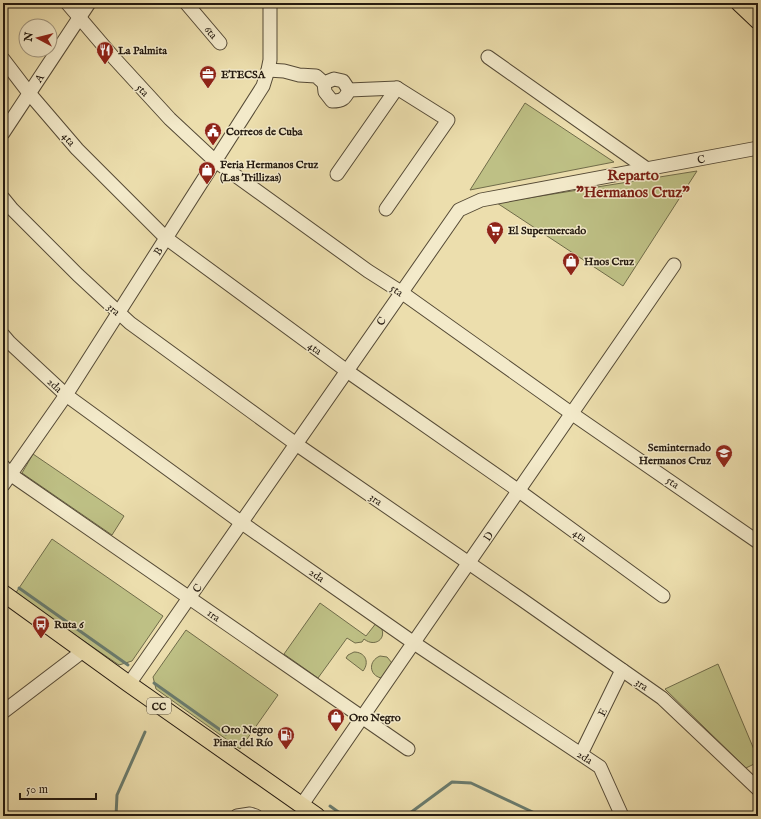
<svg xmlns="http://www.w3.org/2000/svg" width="761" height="819" viewBox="0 0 761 819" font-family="'IM FELL English',serif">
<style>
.green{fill:#bec085;stroke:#706c4a}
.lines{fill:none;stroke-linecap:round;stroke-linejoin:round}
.stream{stroke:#6a7b6d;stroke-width:3}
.minor-casing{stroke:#554a36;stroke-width:15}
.major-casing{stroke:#23190f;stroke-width:18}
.minor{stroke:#f3eaca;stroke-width:13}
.major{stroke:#ecdead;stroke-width:16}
.labels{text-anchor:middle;stroke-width:3;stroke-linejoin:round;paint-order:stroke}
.shield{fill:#f3eaca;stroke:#615847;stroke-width:1}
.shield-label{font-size:10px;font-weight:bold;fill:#23190f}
.street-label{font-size:11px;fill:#23190f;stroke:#f3eaca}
.poi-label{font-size:11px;font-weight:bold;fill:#23190f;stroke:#f3eaca;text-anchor:start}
.district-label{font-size:15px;font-weight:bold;fill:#7a1f14;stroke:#f3eaca}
</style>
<rect width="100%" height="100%" fill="#ecdead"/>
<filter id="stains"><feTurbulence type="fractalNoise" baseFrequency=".005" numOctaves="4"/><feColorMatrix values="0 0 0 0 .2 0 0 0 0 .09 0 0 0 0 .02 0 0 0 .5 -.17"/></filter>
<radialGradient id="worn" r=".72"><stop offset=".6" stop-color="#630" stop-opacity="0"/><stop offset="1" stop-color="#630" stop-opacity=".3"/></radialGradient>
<g class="green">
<path d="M525 103 614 162 470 190Z"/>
<path d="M697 171 623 286 497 203Z"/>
<path d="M33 454 124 516 112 535 22 473Z"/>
<path d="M52 539 163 616 132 661 119 665 15 594Z"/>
<path d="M320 603 366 636 377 622C391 636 376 649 364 639L362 642 355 643 347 638 318 678 284 654Z"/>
<path d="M186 630 278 695 240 749 156 689 153 677Z"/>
<path d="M354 652C365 652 370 662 363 671L346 658 348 655Z"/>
<path d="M380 656 387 657 392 663 381 678C369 675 368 661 380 656Z"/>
<path d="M718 664 758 759V762L746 768 665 689Z"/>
</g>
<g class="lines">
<g class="stream">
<path d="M19 588 128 665"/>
<path d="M154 683 226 734"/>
<path d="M330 806 344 816"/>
<path d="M116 816 117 795 145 732"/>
<path d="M406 816 452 782 471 783 541 816"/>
</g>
<g class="minor-casing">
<g id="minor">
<path d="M67 3 114 58 170 119 214 160 368 271 401 292 571 413 758 542"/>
<path d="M186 3 220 43"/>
<path d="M488 57 647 169"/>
<path d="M3 59 29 93 77 149 166 238 347 371 519 491 663 596"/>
<path d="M268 70 284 71 299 75 316 76 324 83 334 79 343 81 349 90 397 88 448 120 386 209"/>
<path d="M324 83 325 92 332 101C342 101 345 99 349 90"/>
<path d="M3 133 89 3"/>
<path d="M337 174 397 88"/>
<path d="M3 198 12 209 78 275 130 323 296 444 521 599 662 698 758 789"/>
<path d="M3 335 9 342 66 395 242 523 414 643 600 767 622 816"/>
<path d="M3 466 10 474 408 749"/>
<path d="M3 485 66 395 263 86 268 70 270 60V3"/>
<path d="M129 684 459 210 481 200 758 148"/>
<path d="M3 712 83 651"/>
<path d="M581 754 622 670"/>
<path d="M301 806 674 265"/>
<path d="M237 816 250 814 256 816"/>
</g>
</g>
<g class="major-casing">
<g id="major">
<path d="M739 3 758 21"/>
<path d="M3 593 129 684 317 816"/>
</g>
</g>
<use href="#minor" class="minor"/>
<use href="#major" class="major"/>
</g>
<defs>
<g id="restaurant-pin" transform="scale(0.9)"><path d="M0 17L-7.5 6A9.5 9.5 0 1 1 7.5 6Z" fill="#8f2418" stroke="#f3eaca"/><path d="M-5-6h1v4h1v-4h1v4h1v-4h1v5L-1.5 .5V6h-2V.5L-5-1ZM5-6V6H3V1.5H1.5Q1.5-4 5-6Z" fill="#fff"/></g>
<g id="office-pin" transform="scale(0.9)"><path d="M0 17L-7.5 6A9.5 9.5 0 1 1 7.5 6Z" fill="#8f2418" stroke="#f3eaca"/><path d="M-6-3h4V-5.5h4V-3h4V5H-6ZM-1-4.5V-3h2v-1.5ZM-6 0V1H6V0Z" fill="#fff"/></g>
<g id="civic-pin" transform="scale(0.9)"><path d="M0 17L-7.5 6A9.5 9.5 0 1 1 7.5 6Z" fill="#8f2418" stroke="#f3eaca"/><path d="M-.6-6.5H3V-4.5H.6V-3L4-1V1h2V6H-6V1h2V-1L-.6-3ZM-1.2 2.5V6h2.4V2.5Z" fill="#fff"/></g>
<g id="shop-pin" transform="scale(0.9)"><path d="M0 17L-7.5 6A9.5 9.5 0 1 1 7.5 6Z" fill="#8f2418" stroke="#f3eaca"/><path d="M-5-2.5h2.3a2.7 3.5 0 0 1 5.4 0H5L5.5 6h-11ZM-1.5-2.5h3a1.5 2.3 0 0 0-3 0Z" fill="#fff"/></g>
<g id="supermarket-pin" transform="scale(0.9)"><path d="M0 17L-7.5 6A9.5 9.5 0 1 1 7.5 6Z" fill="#8f2418" stroke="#f3eaca"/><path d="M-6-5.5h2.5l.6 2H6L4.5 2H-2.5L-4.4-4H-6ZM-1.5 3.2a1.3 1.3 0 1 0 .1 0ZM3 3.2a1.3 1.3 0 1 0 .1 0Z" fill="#fff"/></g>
<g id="school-pin" transform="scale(0.9)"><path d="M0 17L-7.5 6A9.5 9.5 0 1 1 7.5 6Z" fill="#8f2418" stroke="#f3eaca"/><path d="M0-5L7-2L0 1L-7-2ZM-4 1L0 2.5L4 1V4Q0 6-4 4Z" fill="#fff"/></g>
<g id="bus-pin" transform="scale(0.9)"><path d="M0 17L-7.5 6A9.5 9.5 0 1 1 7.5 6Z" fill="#8f2418" stroke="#f3eaca"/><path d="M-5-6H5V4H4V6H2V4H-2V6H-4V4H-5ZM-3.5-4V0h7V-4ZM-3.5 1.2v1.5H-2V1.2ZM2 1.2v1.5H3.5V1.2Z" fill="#fff"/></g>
<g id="fuel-pin" transform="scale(0.9)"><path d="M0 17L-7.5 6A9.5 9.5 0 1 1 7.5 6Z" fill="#8f2418" stroke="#f3eaca"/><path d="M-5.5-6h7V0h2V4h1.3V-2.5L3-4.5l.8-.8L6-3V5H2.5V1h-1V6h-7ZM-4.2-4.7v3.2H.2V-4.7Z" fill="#fff"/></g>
</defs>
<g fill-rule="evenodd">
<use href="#restaurant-pin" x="105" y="50"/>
<use href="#office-pin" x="208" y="74"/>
<use href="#civic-pin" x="213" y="131"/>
<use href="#shop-pin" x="207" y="170"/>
<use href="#supermarket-pin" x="495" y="230"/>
<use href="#shop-pin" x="571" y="261"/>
<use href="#school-pin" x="724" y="453"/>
<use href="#bus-pin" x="41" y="624"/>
<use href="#shop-pin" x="336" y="717"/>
<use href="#fuel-pin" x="286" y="735"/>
</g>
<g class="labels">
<rect class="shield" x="147" y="698" width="24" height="16" rx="3"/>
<g class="shield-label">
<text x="159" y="710">CC</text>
</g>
<g class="street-label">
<text transform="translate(211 32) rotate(49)" y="4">6ta</text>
<text transform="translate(39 78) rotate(-56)" y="4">A</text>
<text transform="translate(143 90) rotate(47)" y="4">5ta</text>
<text transform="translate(69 139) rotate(50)" y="4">4ta</text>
<text transform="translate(701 159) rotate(-11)" y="4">C</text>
<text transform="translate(158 251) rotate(-57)" y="4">B</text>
<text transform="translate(397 290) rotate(34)" y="4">5ta</text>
<text transform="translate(114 309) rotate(42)" y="4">3ra</text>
<text transform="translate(381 321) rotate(-55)" y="4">C</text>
<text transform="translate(315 348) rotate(36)" y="4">4ta</text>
<text transform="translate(55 385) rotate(43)" y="4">2da</text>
<text transform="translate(673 482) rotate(35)" y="4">5ta</text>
<text transform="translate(376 499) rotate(35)" y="4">3ra</text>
<text transform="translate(580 535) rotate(36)" y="4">4ta</text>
<text transform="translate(488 536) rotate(-55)" y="4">D</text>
<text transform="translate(317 575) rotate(35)" y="4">2da</text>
<text transform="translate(197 588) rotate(-55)" y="4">C</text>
<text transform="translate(214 615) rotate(35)" y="4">1ra</text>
<text transform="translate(642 684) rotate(35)" y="4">3ra</text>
<text transform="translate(602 712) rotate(-64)" y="4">E</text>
<text transform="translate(585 757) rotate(33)" y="4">2da</text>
</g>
<g class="poi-label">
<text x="118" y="54">La Palmita</text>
<text x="221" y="78">ETECSA</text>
<text x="226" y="135">Correos de Cuba</text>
<text x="220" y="168">Feria Hermanos Cruz<tspan x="220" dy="13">(Las Trillizas)</tspan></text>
<text x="508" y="234">El Supermercado</text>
<text x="584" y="265">Hnos Cruz</text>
<text x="711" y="451" text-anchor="end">Seminternado<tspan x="711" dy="13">Hermanos Cruz</tspan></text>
<text x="54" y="628">Ruta 6</text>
<text x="349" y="721">Oro Negro</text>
<text x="273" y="733" text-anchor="end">Oro Negro<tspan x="273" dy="13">Pinar del Río</tspan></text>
</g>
<g class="district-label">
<text x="633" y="180">Reparto<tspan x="633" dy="17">"Hermanos Cruz"</tspan></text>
</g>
</g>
<rect width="761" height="819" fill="none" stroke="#ecdead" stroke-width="16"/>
<rect x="4" y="4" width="753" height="811" fill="none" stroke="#23190f" stroke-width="2"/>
<rect x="8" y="8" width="745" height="803" fill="none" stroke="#23190f"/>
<g transform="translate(38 38) rotate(277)"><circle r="19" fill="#f3eaca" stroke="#a0967f"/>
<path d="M0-3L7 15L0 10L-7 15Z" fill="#8f2418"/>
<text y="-6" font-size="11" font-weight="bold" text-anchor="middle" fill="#23190f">N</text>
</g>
<path d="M20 793v6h76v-6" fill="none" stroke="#23190f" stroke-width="2"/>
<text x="26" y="793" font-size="12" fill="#23190f" stroke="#f3eaca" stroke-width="3" paint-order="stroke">50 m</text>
<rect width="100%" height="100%" filter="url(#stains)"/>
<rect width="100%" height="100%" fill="url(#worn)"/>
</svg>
